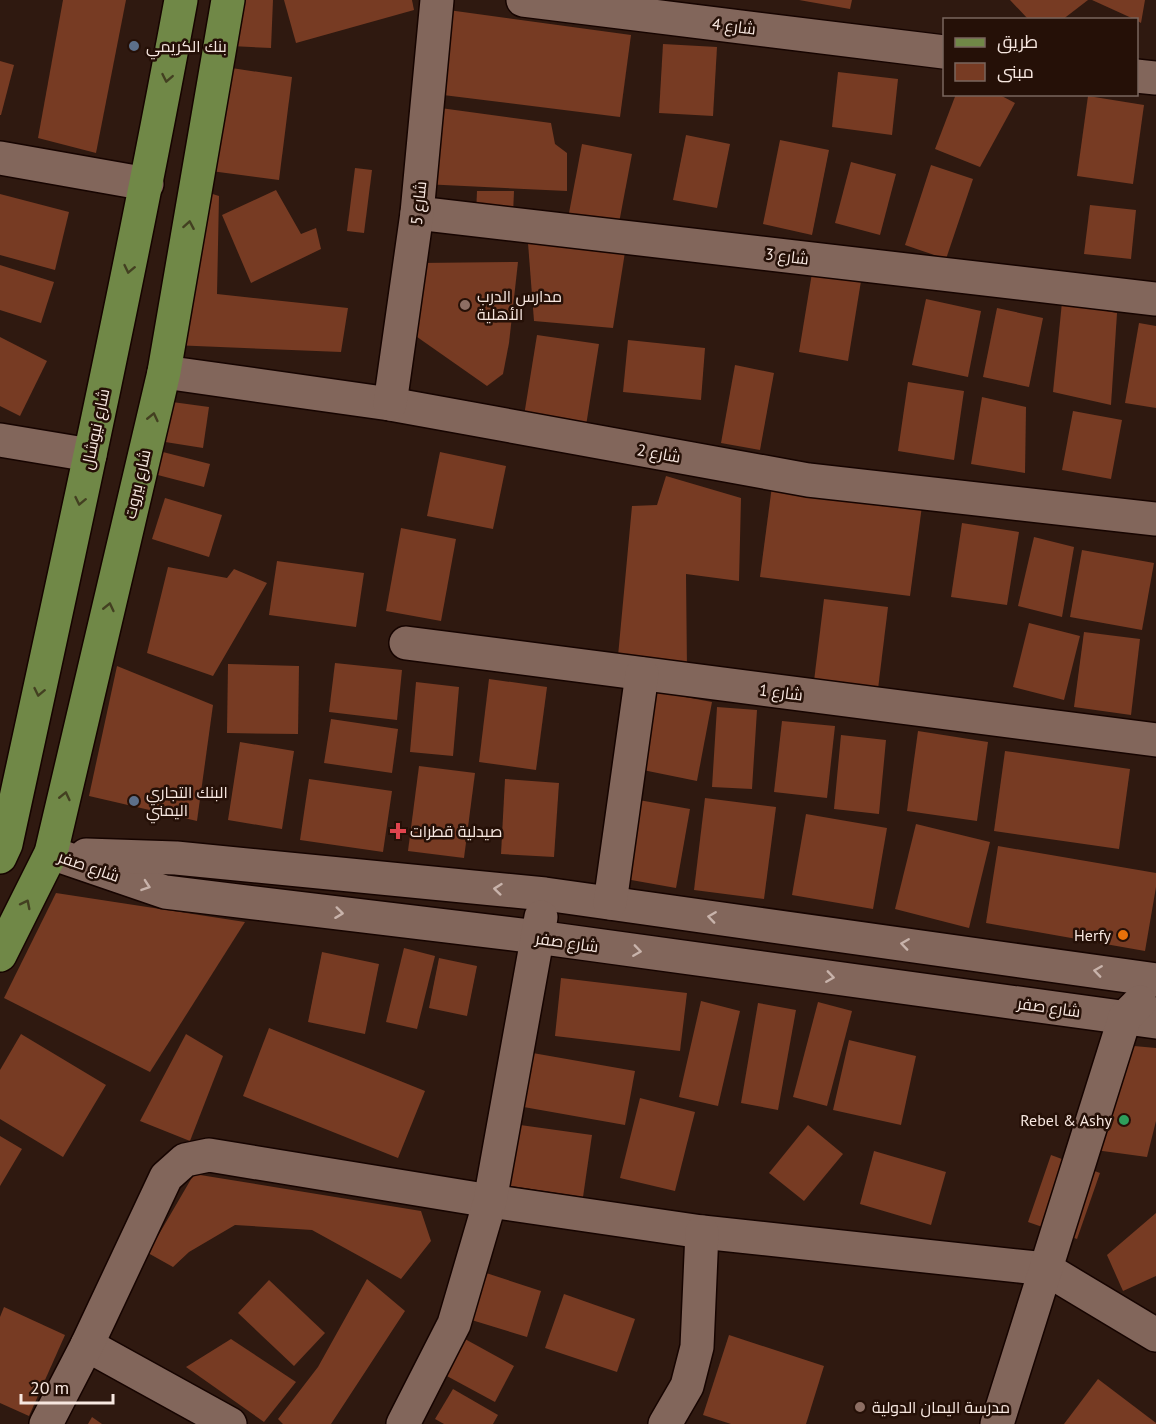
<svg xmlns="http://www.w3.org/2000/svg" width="1156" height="1424" viewBox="0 0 1156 1424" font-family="'PT Sans',Cairo,sans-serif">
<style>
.building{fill:#773b23}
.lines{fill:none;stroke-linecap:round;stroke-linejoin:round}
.minor-casing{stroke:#160400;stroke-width:36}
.major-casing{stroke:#160400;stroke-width:36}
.minor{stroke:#82665b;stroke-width:33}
.major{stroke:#708847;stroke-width:33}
.oneway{stroke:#434021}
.oneway2{stroke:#c8b3ab}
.service-dot{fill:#5c6f8a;stroke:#251007;stroke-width:2}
.education-dot{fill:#8d6e63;stroke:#251007;stroke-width:2}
.health-dot{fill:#e0444e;stroke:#251007;stroke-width:2}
.food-dot{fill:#e8710a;stroke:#251007;stroke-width:2}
.leisure-dot{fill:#2e9e5b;stroke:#251007;stroke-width:2}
.labels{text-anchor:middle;stroke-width:5;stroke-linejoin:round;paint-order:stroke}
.street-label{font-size:16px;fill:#f7e7e0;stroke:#251007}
.poi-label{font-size:16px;fill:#f7e7e0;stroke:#251007;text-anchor:start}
</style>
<rect width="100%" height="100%" fill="#2f1910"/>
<g class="building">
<path d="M63 0H126L96 153 38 138Z"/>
<path d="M233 0H273L271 48 231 46Z"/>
<path d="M284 0H412L414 10 296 43Z"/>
<path d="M799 0H852L850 9Z"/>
<path d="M1010 0H1088L1062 20H1029Z"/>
<path d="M1092 0H1145L1141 23 1136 20Z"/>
<path d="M441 9 631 35 620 117 435 94Z"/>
<path d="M663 44 717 47 713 116 659 113Z"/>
<path d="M0 61 14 65 1 115H0Z"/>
<path d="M225 67 292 77 279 180 211 171Z"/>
<path d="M838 72 898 79 892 135 832 127Z"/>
<path d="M956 94H998L1015 103 980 167 935 149Z"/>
<path d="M1088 96 1144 105 1133 184 1077 176Z"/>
<path d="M433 107 551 123 555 144 567 153V191L423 184Z"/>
<path d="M686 135 730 144 717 208 673 200Z"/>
<path d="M780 140 829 150 812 235 763 224Z"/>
<path d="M582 144 632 154 619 223 569 213Z"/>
<path d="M851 162 896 174 880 235 835 223Z"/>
<path d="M931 165 973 179 946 259 905 245Z"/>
<path d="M355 168 372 170 364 233 347 231Z"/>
<path d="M200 190 219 196 217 294 348 308 341 352 172 345Z"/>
<path d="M276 190 301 234 316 228 321 249 251 283 222 215Z"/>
<path d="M477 191H514L513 214H476Z"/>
<path d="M0 194 69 212 55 270 0 255Z"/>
<path d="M1090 205 1136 210 1131 259 1084 254Z"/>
<path d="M528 243 625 252 613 328 534 321Z"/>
<path d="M518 262 509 343 503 374 487 386 410 332 419 263Z"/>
<path d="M0 265 54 282 41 323 0 310Z"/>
<path d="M812 273 861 281 848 361 799 352Z"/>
<path d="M926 299 981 311 968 377 912 365Z"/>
<path d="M1062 302 1117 313 1111 405 1053 392Z"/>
<path d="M997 308 1043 318 1029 387 983 377Z"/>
<path d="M1139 323 1156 326V408L1125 403Z"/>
<path d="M537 335 599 344 585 432 523 422Z"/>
<path d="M0 337 47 361 20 416 0 406Z"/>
<path d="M628 340 705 348 701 400 623 392Z"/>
<path d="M735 365 774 373 760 450 721 443Z"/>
<path d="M908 382 964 391 954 460 898 451Z"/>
<path d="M982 397 1026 407 1025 473 971 464Z"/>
<path d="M165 401 209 407 203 448 159 441Z"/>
<path d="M1073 411 1122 420 1111 479 1062 470Z"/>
<path d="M155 450 210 464 204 487 150 473Z"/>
<path d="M440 452 506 466 493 529 427 516Z"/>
<path d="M666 476 741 498 739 581 686 574 687 670 618 656 632 506 657 505Z"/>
<path d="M772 486 922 506 910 596 760 577Z"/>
<path d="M165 498 222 515 209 557 152 539Z"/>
<path d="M962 523 1019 532 1007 605 951 597Z"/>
<path d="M401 528 456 539 441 621 386 611Z"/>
<path d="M1034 537 1074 547 1062 617 1018 606Z"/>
<path d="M1082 550 1154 563 1142 630 1070 617Z"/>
<path d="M277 561 364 573 356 627 269 615Z"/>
<path d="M168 567 227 578 234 569 267 583 213 676 147 653Z"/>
<path d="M824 599 888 607 878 689 814 681Z"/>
<path d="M1029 623 1080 636 1064 700 1013 687Z"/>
<path d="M1084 632 1140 639 1131 715 1074 707Z"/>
<path d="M335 663 402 670 397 720 329 712Z"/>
<path d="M228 664 299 666 298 734 227 733Z"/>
<path d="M117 666 213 705 197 821 89 796Z"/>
<path d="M489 679 547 687 536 770 479 762Z"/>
<path d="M416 682 459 687 453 756 410 752Z"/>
<path d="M648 690 712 702 697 781 633 768Z"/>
<path d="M717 707 757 710 752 789 712 787Z"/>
<path d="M331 719 398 729 392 773 324 763Z"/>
<path d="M782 721 835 726 827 798 774 792Z"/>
<path d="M918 731 988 742 977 821 907 811Z"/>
<path d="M841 735 886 740 879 814 834 809Z"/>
<path d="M240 742 294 751 282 829 228 820Z"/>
<path d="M1005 751 1130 769 1119 849 994 831Z"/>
<path d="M419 766 475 773 464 858 408 851Z"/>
<path d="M309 779 392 791 383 852 300 840Z"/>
<path d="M505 779 559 783 554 857 501 854Z"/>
<path d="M705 798 776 807 764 899 694 890Z"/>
<path d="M633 799 690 809 676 888 620 878Z"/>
<path d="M806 814 887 828 873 909 792 895Z"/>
<path d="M916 824 990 842 969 928 895 909Z"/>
<path d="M998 846 1156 873V887L1145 951 986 923Z"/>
<path d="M56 893 245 922 150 1072 4 998Z"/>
<path d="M404 948 435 956 417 1029 386 1022Z"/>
<path d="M322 952 379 964 365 1034 308 1022Z"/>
<path d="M439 958 477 966 467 1016 429 1008Z"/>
<path d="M561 978 687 993 680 1051 555 1036Z"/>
<path d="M701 1001 740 1011 718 1106 679 1097Z"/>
<path d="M818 1002 852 1011 827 1106 793 1097Z"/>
<path d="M758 1003 796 1010 778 1110 741 1103Z"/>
<path d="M269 1028 425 1091 398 1158 243 1096Z"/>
<path d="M21 1034 106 1085 63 1157 0 1119V1070Z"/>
<path d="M186 1034 223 1056 190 1141 140 1121Z"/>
<path d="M849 1040 916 1056 901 1125 833 1110Z"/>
<path d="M1101 1043 1156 1048V1121L1147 1157 1073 1147Z"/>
<path d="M527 1052 635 1071 625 1125 518 1106Z"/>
<path d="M640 1098 695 1112 675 1191 620 1178Z"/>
<path d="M513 1124 592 1135 583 1197 504 1185Z"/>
<path d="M808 1125 843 1154 804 1201 769 1173Z"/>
<path d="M0 1136 22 1149 0 1186Z"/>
<path d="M874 1151 946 1172 931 1225 860 1204Z"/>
<path d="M1051 1155 1100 1173 1077 1239 1028 1222Z"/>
<path d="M194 1174 421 1211 431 1241 401 1279 312 1230 235 1225 189 1252 173 1267 148 1253Z"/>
<path d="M1156 1213V1276L1123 1291 1107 1255Z"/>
<path d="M480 1271 541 1291 527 1337 465 1318Z"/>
<path d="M367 1279 405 1311 331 1424H283L278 1419 318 1367Z"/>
<path d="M269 1280 325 1333 294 1366 238 1313Z"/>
<path d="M564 1294 635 1319 617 1372 545 1348Z"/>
<path d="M4 1307 65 1335 29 1416 0 1403V1317Z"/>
<path d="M729 1335 824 1366 806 1424H731L703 1415Z"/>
<path d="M231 1339 296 1382 264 1422 186 1367Z"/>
<path d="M465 1339 514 1366 495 1402 445 1375Z"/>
<path d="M1098 1379 1156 1423V1424H1064Z"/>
<path d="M453 1389 498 1415 493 1424H444L435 1419Z"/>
<path d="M92 1417 102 1424H88Z"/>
</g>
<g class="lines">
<g class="minor-casing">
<g id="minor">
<path d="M523 0 944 52"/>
<path d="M1136 76 1156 78"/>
<path d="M0 158 147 184"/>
<path d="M417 213 1156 299"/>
<path d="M164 372 390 404 808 480 1156 519"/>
<path d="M390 404 417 213 437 0"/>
<path d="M0 440 90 455"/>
<path d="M406 643 1156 740"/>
<path d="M51 853 165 892 537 937 1156 1022"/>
<path d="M86 855 176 858 545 894 1156 980"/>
<path d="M610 903 642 674"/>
<path d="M87 1345 230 1424"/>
<path d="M46 1424 87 1345 166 1177 185 1160 209 1155 490 1201 702 1232 1046 1269 1156 1335"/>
<path d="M403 1424 454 1324 490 1201 541 917"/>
<path d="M665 1424 687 1386 697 1347 702 1232"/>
<path d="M997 1424 1125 1017 1140 1002"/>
</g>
</g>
<g class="major-casing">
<g id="major">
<path d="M0 857 6 844C67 563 129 282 181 0"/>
<path d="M0 955 51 853 164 372 228 0"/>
</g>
</g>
<use href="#minor" class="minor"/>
<use href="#major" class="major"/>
</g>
<defs><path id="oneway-chevron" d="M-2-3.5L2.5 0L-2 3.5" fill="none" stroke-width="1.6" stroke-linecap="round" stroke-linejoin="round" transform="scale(1.5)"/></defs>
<g class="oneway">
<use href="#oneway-chevron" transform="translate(167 78) rotate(101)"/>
<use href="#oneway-chevron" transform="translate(189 225) rotate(-80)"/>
<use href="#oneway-chevron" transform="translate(129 269) rotate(102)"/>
<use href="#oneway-chevron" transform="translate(153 417) rotate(-77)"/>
<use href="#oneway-chevron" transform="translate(80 501) rotate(102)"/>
<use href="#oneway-chevron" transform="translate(109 607) rotate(-77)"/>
<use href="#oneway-chevron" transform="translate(39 692) rotate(102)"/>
<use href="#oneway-chevron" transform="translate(65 796) rotate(-77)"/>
<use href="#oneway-chevron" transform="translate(26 904) rotate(-63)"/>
</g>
<g class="oneway2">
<use href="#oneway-chevron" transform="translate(146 886) rotate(19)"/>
<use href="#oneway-chevron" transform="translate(498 889) rotate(-174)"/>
<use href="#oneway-chevron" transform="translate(339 913) rotate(7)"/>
<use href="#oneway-chevron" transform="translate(712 917) rotate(-172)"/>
<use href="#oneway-chevron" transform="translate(905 944) rotate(-172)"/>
<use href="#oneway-chevron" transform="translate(637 951) rotate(8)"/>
<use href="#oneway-chevron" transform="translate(1098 971) rotate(-172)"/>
<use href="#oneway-chevron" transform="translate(830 977) rotate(8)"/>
</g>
<g class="service-dot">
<circle cx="134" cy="46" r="6"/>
<circle cx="134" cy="801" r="6"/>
</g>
<g class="education-dot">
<circle cx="465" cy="305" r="6"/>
<circle cx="860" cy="1407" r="6"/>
</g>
<path class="health-dot" d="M395 822h6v6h6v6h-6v6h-6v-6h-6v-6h6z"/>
<circle class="food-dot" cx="1123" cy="935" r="6"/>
<circle class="leisure-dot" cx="1124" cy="1120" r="6"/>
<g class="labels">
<g class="street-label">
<text transform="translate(734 26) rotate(7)" y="6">شارع 4</text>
<text transform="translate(418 203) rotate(-84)" y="6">شارع 5</text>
<text transform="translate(787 256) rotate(7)" y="6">شارع 3</text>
<text transform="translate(95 429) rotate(-78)" y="6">شارع نيوشال</text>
<text transform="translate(659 453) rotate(10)" y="6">شارع 2</text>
<text transform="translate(137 484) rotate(-77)" y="6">شارع بيروت</text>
<text transform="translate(781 692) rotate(7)" y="6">شارع 1</text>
<text transform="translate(89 866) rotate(19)" y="6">شارع صفر</text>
<text transform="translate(567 942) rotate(8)" y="6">شارع صفر</text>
<text transform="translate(1049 1007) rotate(8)" y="6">شارع صفر</text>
</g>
<g class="poi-label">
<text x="146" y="52">بنك الكريمي</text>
<text x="477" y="302">مدارس الدرب<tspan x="477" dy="18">الأهلية</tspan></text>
<text x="146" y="798">البنك التجاري<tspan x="146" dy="18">اليمني</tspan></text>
<text x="410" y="837">صيدلية قطرات</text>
<text x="1111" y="941" text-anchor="end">Herfy</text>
<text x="1112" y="1126" text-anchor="end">Rebel &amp; Ashy</text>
<text x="872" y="1413">مدرسة اليمان الدولية</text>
</g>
</g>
<rect x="943" y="18" width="195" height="78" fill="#251007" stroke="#79665e" stroke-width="1.5"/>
<rect x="955" y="38" width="30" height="9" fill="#708847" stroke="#79665e" stroke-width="1.5"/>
<text x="997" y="48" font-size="18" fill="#f7e7e0">طريق</text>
<rect x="955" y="63" width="30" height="18" fill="#773b23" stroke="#79665e" stroke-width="1.5"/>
<text x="997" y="78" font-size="18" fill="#f7e7e0">مبنى</text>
<path d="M21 1394v9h92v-9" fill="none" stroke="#f7e7e0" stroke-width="3"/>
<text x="30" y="1394" font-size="18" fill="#f7e7e0" stroke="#251007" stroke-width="4.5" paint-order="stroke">20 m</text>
</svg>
